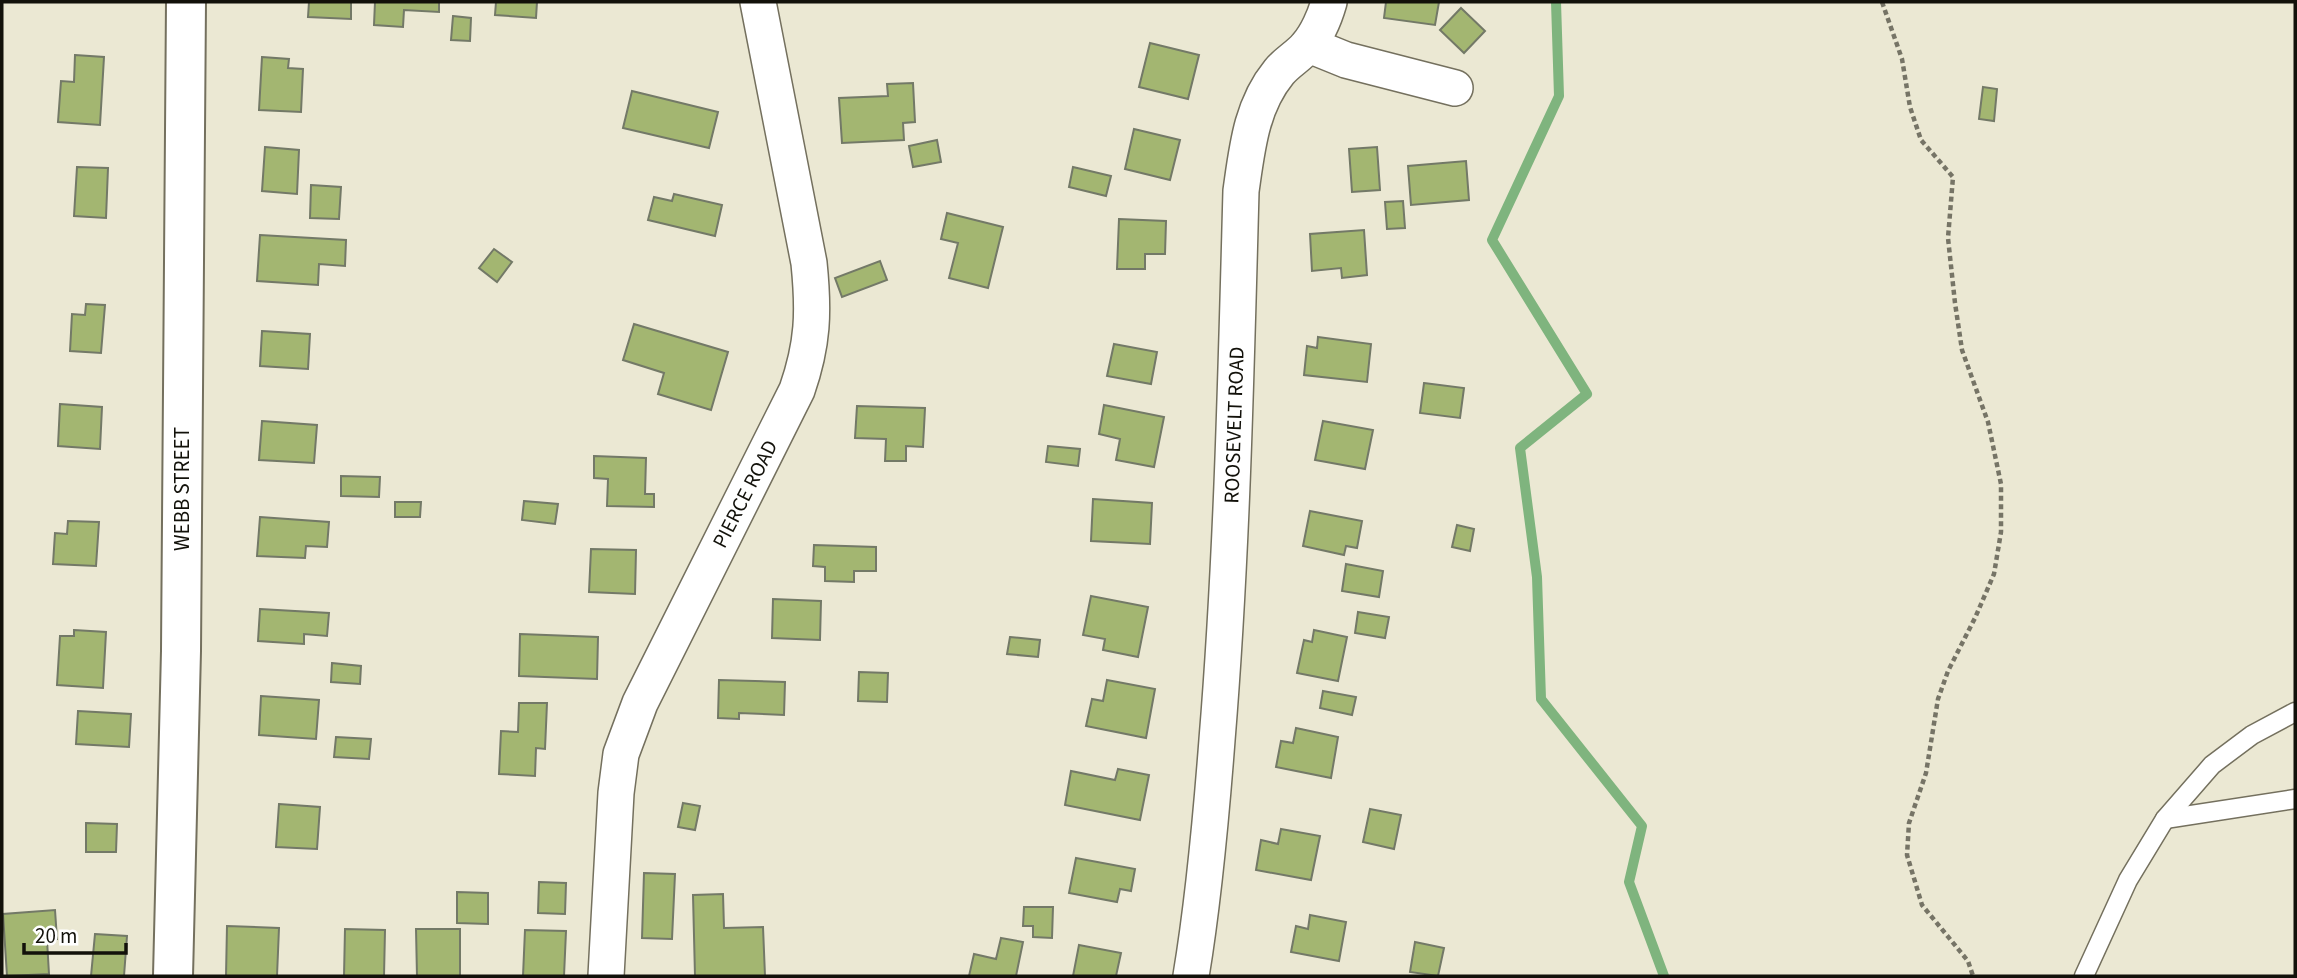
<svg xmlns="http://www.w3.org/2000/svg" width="2297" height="978" viewBox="0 0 2297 978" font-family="'Source Sans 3',sans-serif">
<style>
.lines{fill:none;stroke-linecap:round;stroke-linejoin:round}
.stream{stroke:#7fb47e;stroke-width:10}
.building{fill:#a3b671;stroke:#737967;stroke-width:2}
.service-casing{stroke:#74705e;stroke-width:21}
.minor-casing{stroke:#74705e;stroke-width:38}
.tertiary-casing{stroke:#74705e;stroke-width:42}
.path{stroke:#767466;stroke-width:4.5;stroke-dasharray:5 3.5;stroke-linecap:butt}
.service{stroke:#fff;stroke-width:18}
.minor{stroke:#fff;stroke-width:35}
.tertiary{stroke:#fff;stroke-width:38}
.labels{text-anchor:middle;stroke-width:6;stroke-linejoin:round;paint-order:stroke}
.street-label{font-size:21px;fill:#12110a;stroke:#fff}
</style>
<rect width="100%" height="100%" fill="#ebe8d3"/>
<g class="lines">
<path class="stream" d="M1556 2 1559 96 1492 240 1587 394 1520 448 1537 577 1541 699 1642 826 1629 882 1664 976"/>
</g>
<g class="building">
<path d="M309 2H351V19L308 17Z"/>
<path d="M375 2H439V12L404 10 403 27 374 25Z"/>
<path d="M496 2H537L536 18 495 15Z"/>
<path d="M1386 2H1439L1435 25 1384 18Z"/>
<path d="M1461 8 1485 31 1464 53 1440 30Z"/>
<path d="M453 16 471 18 470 41 451 40Z"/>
<path d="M1150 43 1199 55 1188 99 1139 87Z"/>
<path d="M75 55 104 57 100 125 58 122 61 81 74 82Z"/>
<path d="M262 57 289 59 288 68 303 69 301 112 259 110Z"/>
<path d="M913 83 915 122 903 123 904 140 842 143 839 98 888 96 887 84Z"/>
<path d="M1983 87 1997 89 1994 121 1979 119Z"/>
<path d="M632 91 718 112 709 148 623 128Z"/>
<path d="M1134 129 1180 140 1170 180 1125 169Z"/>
<path d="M937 140 941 162 913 167 909 146Z"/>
<path d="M265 147 299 150 297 194 262 191Z"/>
<path d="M1377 147 1380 190 1352 192 1349 149Z"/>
<path d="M1466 161 1469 200 1411 205 1408 166Z"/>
<path d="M77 167 108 168 106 218 74 216Z"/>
<path d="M1073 167 1111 176 1106 196 1069 187Z"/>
<path d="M311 185 341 187 339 219 310 218Z"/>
<path d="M674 194 722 205 715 236 648 220 654 197 672 201Z"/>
<path d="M1403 201 1405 228 1387 229 1385 202Z"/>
<path d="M947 213 1003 227 988 288 949 278 958 243 941 239Z"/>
<path d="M1119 219 1166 221 1165 254H1145V269H1117Z"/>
<path d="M1364 230 1367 275 1342 278 1341 268 1312 271 1310 234Z"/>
<path d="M260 235 346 240 345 266 319 264 318 285 257 281Z"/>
<path d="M494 249 512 262 497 282 479 268Z"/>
<path d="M880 261 887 280 842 297 835 278Z"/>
<path d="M86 304 105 305 101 353 70 351 72 314 85 315Z"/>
<path d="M634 324 728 352 711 410 658 394 664 373 623 360Z"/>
<path d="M262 331 310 334 308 369 260 366Z"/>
<path d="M1318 337 1371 344 1367 382 1304 375 1307 346 1317 348Z"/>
<path d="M1114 344 1157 352 1151 384 1107 376Z"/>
<path d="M1424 383 1464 388 1460 418 1420 413Z"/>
<path d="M60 404 102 407 100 449 58 446Z"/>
<path d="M1104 405 1164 417 1154 467 1116 460 1120 439 1099 434Z"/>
<path d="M857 406 925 408 923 447 906 446V461H885L886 439 855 438Z"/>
<path d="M262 421 317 425 314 463 259 460Z"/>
<path d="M1323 421 1373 430 1365 469 1315 460Z"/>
<path d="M1048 446 1080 449 1078 466 1046 462Z"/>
<path d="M594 456 646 458 645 494H654V507L607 506 608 479 594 478Z"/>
<path d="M341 476 380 477 379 497 341 496Z"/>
<path d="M1093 499 1152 503 1150 544 1091 541Z"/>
<path d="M524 501 558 504 555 524 522 520Z"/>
<path d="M395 502H421L420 517H395Z"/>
<path d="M1310 511 1362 521 1357 548 1346 546 1344 555 1303 546Z"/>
<path d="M260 517 329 522 327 547 306 546 305 558 257 556Z"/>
<path d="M68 521 99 522 96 566 53 564 55 533 67 534Z"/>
<path d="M1457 525 1474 529 1470 551 1452 547Z"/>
<path d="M814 545 876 547V571H854V582L825 581V567L813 566Z"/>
<path d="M591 549 636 550 635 594 589 592Z"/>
<path d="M1346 564 1383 571 1379 597 1342 591Z"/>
<path d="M1091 596 1148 607 1138 657 1103 650 1105 639 1083 635Z"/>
<path d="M773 599 821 601 820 640 772 638Z"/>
<path d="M260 609 329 613 327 636 304 634V644L258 641Z"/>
<path d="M1358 612 1389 617 1385 638 1355 633Z"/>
<path d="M74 630 106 632 103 688 57 685 60 636H74Z"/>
<path d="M1314 630 1347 637 1338 681 1297 673 1304 640 1312 642Z"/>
<path d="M520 634 598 637 597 679 519 676Z"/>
<path d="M1010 637 1040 640 1038 657 1007 654Z"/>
<path d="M332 663 361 666 360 684 331 682Z"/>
<path d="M859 672 888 673 887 702 858 701Z"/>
<path d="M719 680 785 682 784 715 739 713V719L718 718Z"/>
<path d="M1107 680 1155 689 1146 738 1086 726 1092 699 1103 701Z"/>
<path d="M1323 691 1356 697 1352 715 1320 708Z"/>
<path d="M261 696 319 700 316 739 259 735Z"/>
<path d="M519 703H547L545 749 536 748 535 776 499 774 501 731 518 732Z"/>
<path d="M78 711 131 714 129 747 76 744Z"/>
<path d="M1296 728 1338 737 1331 778 1276 767 1281 741 1293 743Z"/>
<path d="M336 737 371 739 369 759 334 757Z"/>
<path d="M1118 769 1149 775 1140 820 1065 805 1071 771 1115 780Z"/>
<path d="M683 803 700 806 695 830 678 827Z"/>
<path d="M279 804 320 807 317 849 276 847Z"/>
<path d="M1370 809 1401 815 1394 849 1363 842Z"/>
<path d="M86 823 117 824 116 852H86Z"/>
<path d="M1281 829 1320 836 1311 880 1256 870 1261 840 1278 844Z"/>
<path d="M1076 858 1135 869 1131 891 1120 889 1117 902 1069 893Z"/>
<path d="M644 873 675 874 672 939 642 938Z"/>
<path d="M539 882 566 883 565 914 538 913Z"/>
<path d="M457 892 488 893V924L457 923Z"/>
<path d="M723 894 724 928 763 927 765 976H695L693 895Z"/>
<path d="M1024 907H1053L1052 938 1033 937V926H1023Z"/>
<path d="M55 910 57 939 47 940 49 974 7 976 3 914Z"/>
<path d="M1310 915 1346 922 1339 961 1291 952 1296 926 1308 929Z"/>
<path d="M227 926 279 928 277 976H226Z"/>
<path d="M345 929 385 930 384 976H344Z"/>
<path d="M416 929H460V976H417Z"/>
<path d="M525 930 566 931 564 976H523Z"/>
<path d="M95 934 127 936 124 976H91Z"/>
<path d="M1001 938 1023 942 1016 976H969L974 954 996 959Z"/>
<path d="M1415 942 1444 948 1438 976 1410 972Z"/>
<path d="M1079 945 1121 953 1116 976H1073Z"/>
</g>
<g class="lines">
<g class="service-casing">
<g id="service">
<path d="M2165 819 2295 799"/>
<path d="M2084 976 2128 880 2165 819 2212 765 2252 735 2295 712"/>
</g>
</g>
<g class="minor-casing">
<g id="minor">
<path d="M1309 45 1346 60 1455 88"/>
<path d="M606 976 616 793 621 754 640 703 797 390C813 344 814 312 809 263L758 2"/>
<path d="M1191 976C1204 898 1211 819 1217 740 1232 557 1236 374 1241 191 1247 149 1251 106 1279 72 1287 62 1299 56 1307 46 1317 35 1325 16 1329 2"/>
</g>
</g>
<g class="tertiary-casing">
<path id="tertiary" d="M173 976 181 651 186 2"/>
</g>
<path class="path" d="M1882 2 1902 59 1910 107 1921 140 1953 177 1948 238 1955 303 1962 350 1988 422 2001 484V532L1994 574 1975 618 1948 671 1938 699 1926 773 1909 823 1907 855 1922 905 1968 961 1973 976"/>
<use href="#service" class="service"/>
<use href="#minor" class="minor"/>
<use href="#tertiary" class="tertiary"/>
</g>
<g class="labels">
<g class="street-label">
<text transform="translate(1234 425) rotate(-88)" y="7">ROOSEVELT ROAD</text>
<text transform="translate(182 489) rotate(-90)" y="7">WEBB STREET</text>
<text transform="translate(745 494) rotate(-63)" y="7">PIERCE ROAD</text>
</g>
</g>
<rect width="2297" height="978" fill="none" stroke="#12110a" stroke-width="7"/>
<path d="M24 943v10h102v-10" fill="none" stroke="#12110a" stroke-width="3.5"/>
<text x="35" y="943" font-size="21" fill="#12110a" stroke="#ffffff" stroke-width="5" paint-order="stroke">20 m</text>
</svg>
